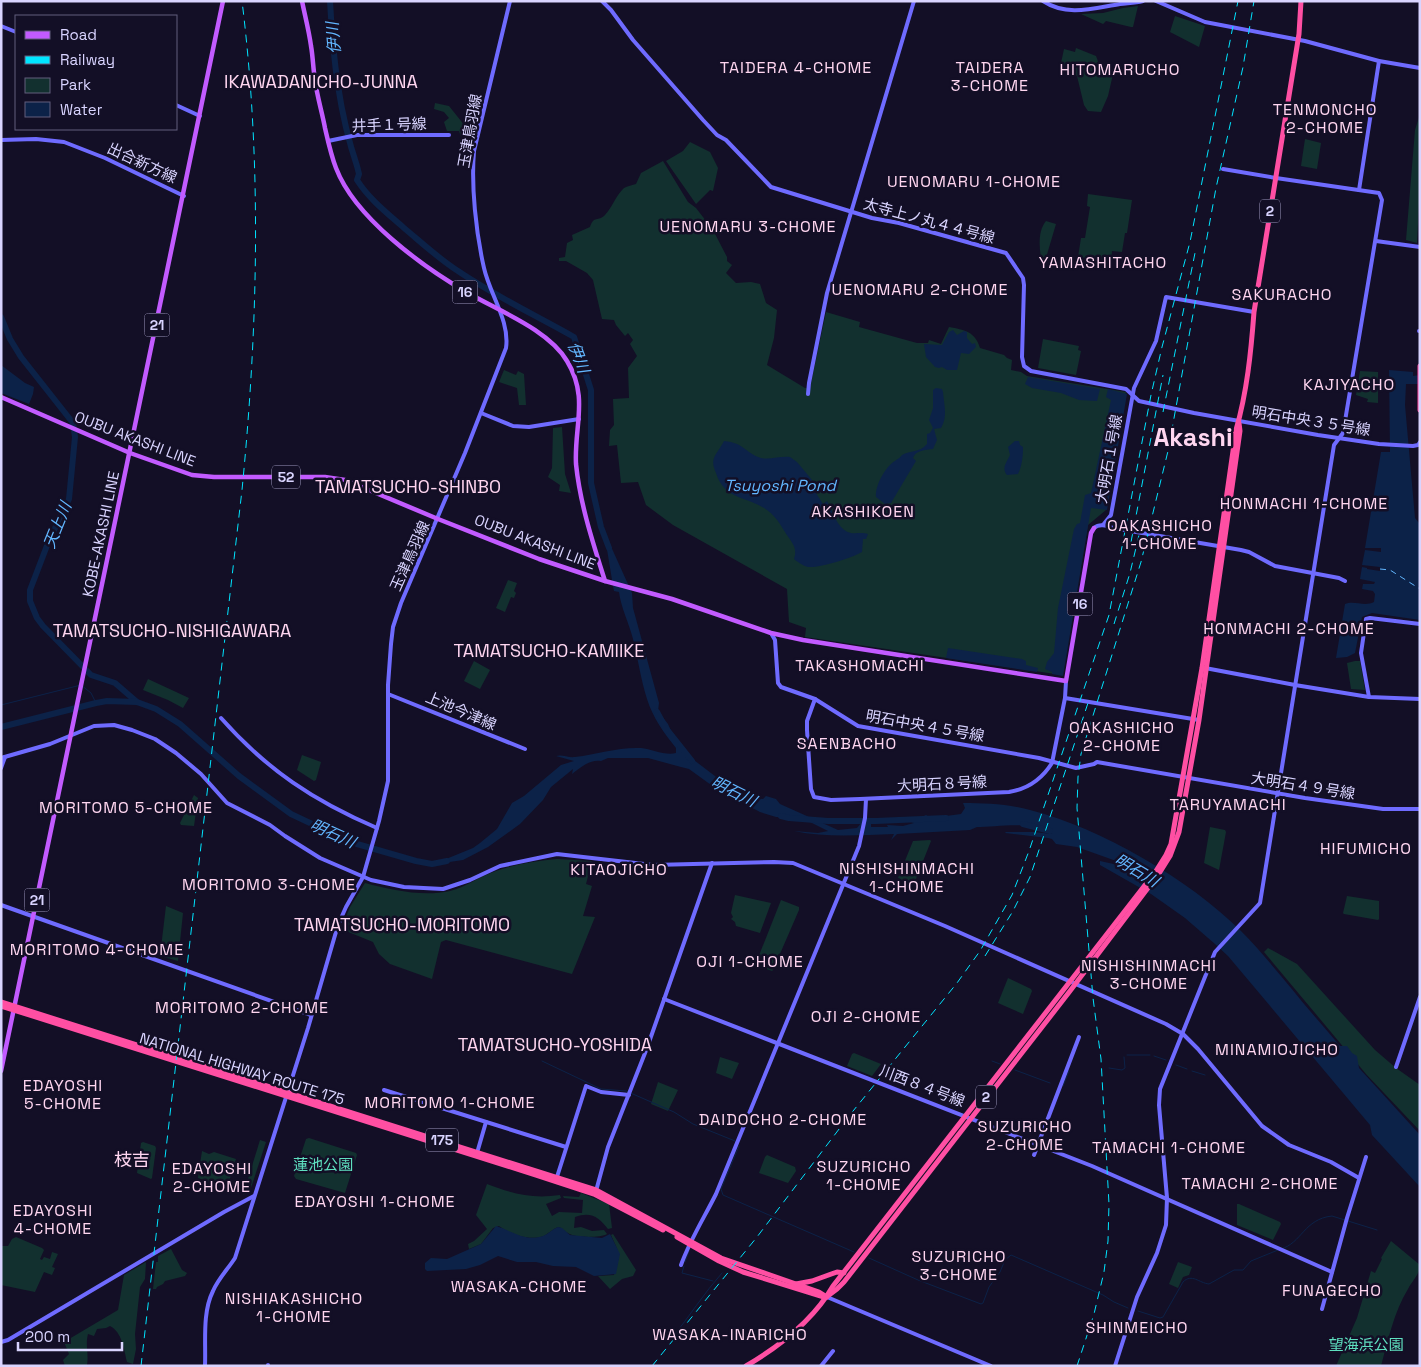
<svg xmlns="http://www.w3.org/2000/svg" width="1421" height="1367" viewBox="0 0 1421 1367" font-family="'Space Grotesk','Noto Sans JP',sans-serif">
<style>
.green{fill:#12302f}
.water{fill:#0c2248}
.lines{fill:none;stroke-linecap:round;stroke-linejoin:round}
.stream{stroke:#0c2248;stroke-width:1}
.river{stroke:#0c2248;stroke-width:6}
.ferry{stroke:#62b6ff;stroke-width:1;stroke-dasharray:6 5;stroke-linecap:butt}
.secondary{stroke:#6f6bff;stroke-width:4}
.primary{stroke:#c25bff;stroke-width:4.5}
.highway{stroke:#ff4fa3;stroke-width:5}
.rail{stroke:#00e5ff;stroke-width:1;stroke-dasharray:8 6;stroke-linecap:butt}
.labels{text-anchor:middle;stroke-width:5;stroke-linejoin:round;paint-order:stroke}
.shield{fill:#130f26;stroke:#9e99be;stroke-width:1}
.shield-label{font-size:14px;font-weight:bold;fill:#d9d4ff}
.street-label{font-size:15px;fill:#d9d4ff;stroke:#130f26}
.park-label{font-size:15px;fill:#5fe0c0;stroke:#130f26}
.water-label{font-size:16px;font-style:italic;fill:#62b6ff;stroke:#130f26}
.neighbourhood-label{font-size:16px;letter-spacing:1px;fill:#ffd6f0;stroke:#130f26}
.quarter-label{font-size:18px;fill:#ffd6f0;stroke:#130f26}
.town-label{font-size:25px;font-weight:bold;fill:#ffd6f0;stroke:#130f26}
</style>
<rect width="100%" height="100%" fill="#130f26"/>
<g class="green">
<path d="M1138 6 1133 27H1131L1106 21 1103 24 1081 14 1103 13 1123 8Z"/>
<path d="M1175 16 1205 26 1199 47 1170 32Z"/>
<path d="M1076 48 1096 56 1099 64 1105 70 1104 72 1113 74 1108 96 1101 112 1088 111 1084 105 1077 76 1061 63 1064 49 1075 52Z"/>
<path d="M435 103 449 106 469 131V134L472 136 468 165 465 161 467 155 459 131H447L444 122 449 118 444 112 434 109Z"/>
<path d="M1420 114V185L1417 243 1406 240 1415 130Z"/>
<path d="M1305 139 1321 143 1317 169 1301 166Z"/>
<path d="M690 142 710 152 718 168 713 191 710 190 696 204 666 161 683 151Z"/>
<path d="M663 161 688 202 696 208 713 230 727 257V261L732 265 726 273 736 283 751 282 760 284 766 303 777 310 774 338 767 365 805 388H810L826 312 860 322 859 327 917 343H928L929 340 941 344 949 327C964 330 975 331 980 348L1004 355 1007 358 1012 360 1011 370 1021 372 1027 376 1126 392 1106 510 1088 525 1062 675 805 637 806 628 789 622 787 589 673 525 646 505 638 482 621 483 617 445 609 446 610 430 614 425 613 399 629 398 628 368 637 356 630 344 633 340 628 333 625 336 616 325 614 320 602 319 593 280 587 273 566 261H559V258L565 257 567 243 573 240 572 235 590 227C594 215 598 222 605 215 612 208 616 195 624 188 627 186 633 185 636 184L641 173Z"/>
<path d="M1088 194 1132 200 1127 233H1125L1122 252 1112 251 1111 262 1078 257 1081 238H1085L1090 207 1087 206Z"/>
<path d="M1046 221 1056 224 1043 268C1040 254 1036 233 1046 221Z"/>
<path d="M1043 339 1079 346 1078 350 1081 351 1076 375 1038 368Z"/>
<path d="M504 370 516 375 518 371 524 374 526 405H519L517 388 499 382Z"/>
<path d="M1360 371 1378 372V403L1367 402 1368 399 1356 395Z"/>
<path d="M562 427 565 474 571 493 559 491 560 485 548 477 552 468 553 428Z"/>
<path d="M508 580 517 583 514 591 516 593 514 598 511 597 505 612 496 608Z"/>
<path d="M474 661 490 670 480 689 464 681Z"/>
<path d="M1355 661H1360L1365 690 1351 689 1347 663Z"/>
<path d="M148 679 189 698 183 708 168 700 143 690Z"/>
<path d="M302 755 321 762 316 780 314 781 297 770Z"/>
<path d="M194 795 198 798 194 826 181 825 180 823Z"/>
<path d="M1210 827 1225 830 1226 832 1219 870 1204 863Z"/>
<path d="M930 840 931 841 914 884 912 885 898 878 913 841Z"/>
<path d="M557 859 592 861 586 884 592 886 583 916 595 917 572 974 446 940 441 942 432 979 390 964 379 954 373 942 341 929 350 907 365 883C392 890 422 897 450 891 466 887 480 876 496 871 515 864 537 861 557 859Z"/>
<path d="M735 895 771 903 760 933 736 926 735 922 731 919 733 917 731 913Z"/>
<path d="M1347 896 1379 901V919L1378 920 1344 914 1343 913Z"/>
<path d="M781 900 799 907V910L773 970 772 971 758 966 756 963Z"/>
<path d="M166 906 183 913 178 961 160 956Z"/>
<path d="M1268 948 1297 964 1375 1050 1396 1068 1420 1085V1131L1366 1074 1264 952Z"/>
<path d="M1008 978 1031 989 1032 991 1023 1014 998 1003Z"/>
<path d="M854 1053 881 1064 872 1076 847 1066 852 1054Z"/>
<path d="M720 1057 739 1063 732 1079 716 1073Z"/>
<path d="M658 1082 678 1090 668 1111 651 1104Z"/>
<path d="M309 1138 356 1153 357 1155 345 1193 296 1179 294 1176 306 1139Z"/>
<path d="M260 1140 266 1142 250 1191 243 1195Z"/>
<path d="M143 1142 155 1146 156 1148 152 1178 151 1179 137 1173 141 1143Z"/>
<path d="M202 1151 209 1154 214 1152 236 1159 227 1188 198 1178Z"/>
<path d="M767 1155 795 1167 796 1171 788 1183 759 1173 765 1157Z"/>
<path d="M487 1184C513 1194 532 1199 560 1195L561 1198 546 1204 552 1216 559 1212 582 1213 583 1200 564 1198 563 1196 579 1197 581 1193 609 1204 612 1228 608 1229C599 1218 592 1211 575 1217L574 1228 581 1227 592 1231 604 1230 607 1234C600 1238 575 1238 568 1233 563 1231 563 1228 558 1227 553 1229 549 1233 544 1236 530 1241 511 1235 499 1226L493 1228 481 1244 469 1249 468 1244 474 1241 487 1229 476 1215Z"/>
<path d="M1237 1204H1239L1280 1222 1281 1224 1273 1240 1237 1225Z"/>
<path d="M613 1234 636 1270 633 1276 622 1279 610 1289 598 1276 614 1275C621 1251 620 1256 611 1235Z"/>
<path d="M16 1237 42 1248 44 1250 40 1259 42 1260 44 1257 50 1259 52 1252 58 1254 52 1267 55 1268 52 1275 44 1272 35 1292 1 1285V1246H8L12 1239Z"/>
<path d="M1391 1241 1420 1265C1420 1274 1412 1281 1408 1289 1394 1312 1388 1340 1381 1366H1336L1357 1318 1371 1271 1375 1273 1382 1259 1381 1258Z"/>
<path d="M171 1249 182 1270 187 1273 185 1276 165 1281 163 1284 157 1287 156 1289H153L156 1262H158V1256Z"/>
<path d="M146 1262 145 1279 140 1287 135 1334 136 1349 133 1364 127 1362C124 1349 122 1332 110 1326L106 1328 97 1329 94 1336 88 1334C85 1345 89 1354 87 1365L65 1366 63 1360 69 1354 64 1342 118 1310 124 1275Z"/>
<path d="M1178 1262 1192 1267 1189 1275 1183 1277 1178 1288 1169 1284Z"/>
</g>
<g class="water">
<path d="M953 330 957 335 964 331 967 332V338L972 344 975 343 976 347 969 354 961 353 957 370H947L942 367 939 368 935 367 926 357 924 344 942 345 949 332Z"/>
<path d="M1 365 25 383 34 387 33 394 29 404 1 393Z"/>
<path d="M1389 370 1413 372V376L1420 375V384H1406L1405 405 1415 518 1419 523 1420 620 1372 613 1362 617 1355 653 1347 657 1336 658 1345 604C1354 600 1364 607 1374 602L1375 594 1373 591 1362 589 1363 584H1374L1375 582 1360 579 1362 567 1367 568V569L1380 571V567L1362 565 1365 550 1381 552V548H1365L1381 452H1390Z"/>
<path d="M1028 377 1100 389 1097 401 1079 400 1061 393 1032 388 1025 384Z"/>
<path d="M936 388 942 389 943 392C944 405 948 417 941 428L934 429 937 440 933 449C925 450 916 450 913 458L916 461 891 503 885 504 876 497C875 486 884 470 892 463 897 459 899 459 902 455 910 450 920 453 927 444V434L930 433 933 428 929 420 933 408V390Z"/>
<path d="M1108 389 1127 394 1107 510 1091 508 1063 676 1052 674V672L1045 669 1047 662 1054 653 1058 608 1074 529 1077 524 1080 523 1085 495 1091 493 1111 400 1106 397Z"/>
<path d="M724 441C745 443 745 453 761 458 770 460 780 456 790 457L797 462 812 480 810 482 814 486V490L823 504 827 501C834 513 837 530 851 533 857 534 861 532 868 534L866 539H863L862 552C852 558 820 568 808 567 803 566 798 562 794 559 797 550 794 545 789 538 781 527 779 519 767 510 748 496 725 501 716 473 714 468 712 463 714 458 716 453 721 447 724 441Z"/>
<path d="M1015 441H1019L1020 445 1023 447C1023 456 1022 466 1018 474L1007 475C1001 468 1007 462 1010 455L1008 447Z"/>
<path d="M604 531 632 593 633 608 659 703 658 711 668 724 678 747 686 754 732 789 749 797 763 799 766 796 776 799 780 804 838 830 857 828 866 817 871 819V827H888L887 825 903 826 914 823 896 817 918 819 926 815 931 818 961 814 965 808 963 803C985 803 1009 804 1030 810 1101 828 1190 880 1241 931 1259 949 1275 969 1291 988 1307 1008 1324 1027 1340 1046H1347L1352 1053 1357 1056 1359 1068 1420 1135V1187L1372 1135 1370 1125 1228 956 1215 944 1185 918 1151 894 1100 865V861L1118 865 1119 862 1077 847 1056 844 1052 839 1048 838 1005 833 1006 832H1034L1052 834C1038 820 996 827 977 827L970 830 897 834 891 840 894 834C861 835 826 838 794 831L818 833 828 831 802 818 776 817 760 812 718 790 689 769 681 767 648 758H608L601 761C590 759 581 767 572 774L573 769 551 787 543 800 520 824 488 847 463 860 436 864 446 859 473 848 480 843 497 829 512 803 524 796 561 765 574 761 556 756C562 754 568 758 575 757 598 754 618 747 641 748 652 749 665 756 676 753V748C664 733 653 718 647 699 641 680 638 659 633 639 629 623 621 608 619 592L614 591 613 586Z"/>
<path d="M948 648 1022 659 1026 661V665L1038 668 1037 672 946 658Z"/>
<path d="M496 1226C512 1231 526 1242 543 1236 549 1234 552 1229 558 1227L562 1228 570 1235 602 1238 610 1234 620 1254 616 1274 594 1276 576 1267 553 1266 536 1262H517L498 1256 480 1265 466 1269 427 1271 425 1269V1263L431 1258 447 1259 481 1244Z"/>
</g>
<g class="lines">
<g class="stream">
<path d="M1 705 81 685 91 693 96 703"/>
<path d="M1127 1055H1150"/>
<path d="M1154 1056 1166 1060"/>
<path d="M542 1061 601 1089 626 1091 674 1112 693 1124 735 1141"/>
<path d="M992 1061 1000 1064"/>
<path d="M1176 1065 1187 1069"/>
<path d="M1109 1068 1122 1070 1125 1068 1124 1057"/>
<path d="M1015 1070 1050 1083"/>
<path d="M1192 1071 1205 1075"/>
<path d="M1063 1086 1069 1071"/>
<path d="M739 1146 721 1189 723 1195 854 1252"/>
<path d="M1281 1249C1302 1243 1304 1219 1332 1216L1377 1230"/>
<path d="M869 1258 918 1280 981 1304 983 1303 989 1287 1000 1272 1005 1260 1011 1255 1103 1295 1114 1302 1128 1308"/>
<path d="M685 1262 689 1251"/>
<path d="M684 1266 682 1273 713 1281"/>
<path d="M1138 1311 1160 1318 1163 1317 1183 1282C1192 1273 1199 1283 1209 1284L1234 1270H1243L1251 1261 1278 1250"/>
<path d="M672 1338C689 1317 704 1293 722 1273"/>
</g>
<g class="river">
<path d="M330 1C333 58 339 113 357 166L359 174 357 180C369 199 387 213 404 228 422 243 439 259 458 271 495 296 535 315 574 337L591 390V483L601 527 609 548"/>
<path d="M1 317 10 339 21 357 73 423 75 437 69 499 48 543 30 590V601L37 618 43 626 91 675 115 683 137 702"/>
<path d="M657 712 665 727 692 761"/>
<path d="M1 727 96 703 107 701 137 702 156 709 180 724 239 776 291 814 329 832 357 844 416 861 432 864 447 861"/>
<path d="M781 816 789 818 828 821H876L946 818"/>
<path d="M1023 824 1050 831"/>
</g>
<path class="ferry" d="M1380 569 1390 570 1420 589"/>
<g class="secondary">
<path d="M602 1 611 10 633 40 703 120 717 135 726 140 771 187 872 218 899 223 1006 253 1023 278 1024 285 1022 357 1024 366 1031 371 1126 389 1139 401 1194 413 1318 435 1379 444 1413 446 1418 445 1420 442"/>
<path d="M1043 1C1067 17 1094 8 1120 4 1127 3 1135 3 1143 1"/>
<path d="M1156 1 1205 22 1305 41 1379 61 1420 68"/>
<path d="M1 26 16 32"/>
<path d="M176 105 200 116"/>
<path d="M1 140 36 139 64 142 105 158 184 196"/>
<path d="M328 141 357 135H449"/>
<path d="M1359 190 1379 61"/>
<path d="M1376 241 1420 247"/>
<path d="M1419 331H1420"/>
<path d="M808 394 809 383 827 293 914 1"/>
<path d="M481 413 513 426 529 427 579 419"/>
<path d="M1103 525 1111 515 1134 388 1156 341 1166 297 1254 312"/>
<path d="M1094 528C1100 523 1107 526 1113 528L1241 550 1249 552 1275 566 1339 578 1345 581"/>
<path d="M771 633 775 640 778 683 781 687 815 699 858 726 1039 758 1076 768 1094 764 1097 762 1305 798 1383 809H1420"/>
<path d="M1205 668 1295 685 1369 697 1420 699"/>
<path d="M388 694 525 749"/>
<path d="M1369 697 1361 653 1366 619 1370 618 1420 624"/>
<path d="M1065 698 1199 720"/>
<path d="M815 699 807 721V730L811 789 814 797 831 800 860 799 1009 792C1028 789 1042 779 1052 763L1065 698 1066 681"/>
<path d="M221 718C267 770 314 801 377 828"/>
<path d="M1 758 50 744 94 726 114 725 132 730 155 739 176 753 201 774 227 803 270 825 285 836 320 858 371 880 404 887 443 889 470 880 500 866 557 854 653 865 774 862 793 863 945 926 1166 1024 1183 1034 1198 1049 1262 1126 1289 1145 1331 1162 1359 1178"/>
<path d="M1 768 5 757"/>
<path d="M1 905 311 1015"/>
<path d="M664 999 1092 1166 1332 1272"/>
<path d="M1396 1067 1420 997"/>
<path d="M384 1090 566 1147"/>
<path d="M477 1153 486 1122"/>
<path d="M1034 1155 1079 1037"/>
<path d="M556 1180 586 1086 601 1092 629 1095"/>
<path d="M596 1191 608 1147 647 1048 712 863"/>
<path d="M681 1265C690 1240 704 1218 716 1194L859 846 865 818 866 799"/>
<path d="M827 1297 991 1366"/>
<path d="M1322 1309 1347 1218 1366 1157"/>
<path d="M1 1342 8 1340 224 1212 254 1196"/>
<path d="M268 1365V1366"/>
<path d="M205 1366C206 1342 202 1313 213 1291 218 1279 228 1269 235 1258L308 1028 338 925 346 907 363 877 379 821 388 781V685L391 644 393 627 401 603 465 453 506 348C510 321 490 295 484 268 476 233 471 186 474 151L510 1"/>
<path d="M821 1366 833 1351"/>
<path d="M1115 1366 1137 1297 1157 1253 1166 1225 1167 1198 1159 1105 1160 1089 1215 952 1260 903 1334 445 1343 433 1382 200 1379 193 1276 178 1223 169"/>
</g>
<g class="primary">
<path d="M302 1C305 16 309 31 311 46 313 57 313 68 315 80 317 96 322 112 325 128 328 141 331 155 336 168 355 218 423 267 468 293 499 311 549 330 567 361 589 397 574 426 576 464 580 504 593 543 605 581"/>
<path d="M1 397 130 453 192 475 214 477H325L345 480 438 519 539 559 605 581 672 599 771 633 803 640 1066 681 1091 533 1094 528"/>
<path d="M1 1071 223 1"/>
</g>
<g class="highway">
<path d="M1420 366V410"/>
<path d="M1 1002 596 1190 721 1258 819 1292 827 1297"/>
<path d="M1 1006 536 1175 594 1194 663 1230"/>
<path d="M677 1237 719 1261 743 1272 824 1297"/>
<path d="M796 1284 812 1281 837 1272 844 1273"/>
<path d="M829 1295 837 1289 844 1282 1070 991 1160 872 1170 856 1179 832 1199 720 1240 431 1239 423"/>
<path d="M746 1366C780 1346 813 1321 833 1286L1156 871 1166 855 1171 844 1202 668 1236 430C1247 392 1251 352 1254 312L1299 34 1301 1"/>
</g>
<g class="rail">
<path d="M1163 412 1196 248"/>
<path d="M1131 542 1163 375"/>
<path d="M1114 624 1130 573 1139 535"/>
<path d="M985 956 1013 911 1030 877 1089 700"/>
<path d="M141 1366 242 490C258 327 262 163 242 1"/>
<path d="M652 1366 757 1237 849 1116 957 983 980 951 1012 895 1029 851 1109 615 1151 395 1162 347 1190 242 1238 1"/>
<path d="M1077 1366 1094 1314 1104 1272 1108 1241 1109 1204 1101 1059 1093 998 1077 808 1078 777 1081 754 1141 562 1168 451 1216 188 1243 67 1254 1"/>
</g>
</g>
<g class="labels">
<g class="shield">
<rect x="1260" y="199.5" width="20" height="23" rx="4"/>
<rect x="452.5" y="280.5" width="25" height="23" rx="4"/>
<rect x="144.5" y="313.5" width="25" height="23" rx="4"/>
<rect x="272" y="465.5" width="28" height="23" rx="4"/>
<rect x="1067.5" y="592.5" width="25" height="23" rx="4"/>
<rect x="24.5" y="888.5" width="25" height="23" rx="4"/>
<rect x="976" y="1085.5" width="20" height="23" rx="4"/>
<rect x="426" y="1128.5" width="32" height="23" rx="4"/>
</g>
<g class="shield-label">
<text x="1270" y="216">2</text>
<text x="465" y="297">16</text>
<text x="157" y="330">21</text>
<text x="286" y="482">52</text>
<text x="1080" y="609">16</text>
<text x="37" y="905">21</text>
<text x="986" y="1102">2</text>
<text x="442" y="1145">175</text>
</g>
<g class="street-label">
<text transform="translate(389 125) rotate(-2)" y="5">井手１号線</text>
<text transform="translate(470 131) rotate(-80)" y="5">玉津鳥羽線</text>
<text transform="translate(142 163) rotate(25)" y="5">出合新方線</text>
<text transform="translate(929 221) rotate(15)" y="5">太寺上ノ丸４４号線</text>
<text transform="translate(1311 421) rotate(9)" y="5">明石中央３５号線</text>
<text transform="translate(135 439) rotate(21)" y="5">OUBU AKASHI LINE</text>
<text transform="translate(1109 459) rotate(-80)" y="5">大明石１号線</text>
<text transform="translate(101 534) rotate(-78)" y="5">KOBE-AKASHI LINE</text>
<text transform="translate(535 542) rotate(21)" y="5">OUBU AKASHI LINE</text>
<text transform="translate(410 556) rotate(-66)" y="5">玉津鳥羽線</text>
<text transform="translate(461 711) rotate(23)" y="5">上池今津線</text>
<text transform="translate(925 726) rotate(10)" y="5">明石中央４５号線</text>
<text transform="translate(942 784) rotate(-3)" y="5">大明石８号線</text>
<text transform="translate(1303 786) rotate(9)" y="5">大明石４９号線</text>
<text transform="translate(242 1069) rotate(17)" y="5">NATIONAL HIGHWAY ROUTE 175</text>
<text transform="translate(922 1086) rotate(21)" y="5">川西８４号線</text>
</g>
<g class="park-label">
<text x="323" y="1170">蓮池公園</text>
<text x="1366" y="1350">望海浜公園</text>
</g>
<g class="water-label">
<text transform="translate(333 38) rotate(-95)" y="6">伊川</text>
<text transform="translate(579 357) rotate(69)" y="6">伊川</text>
<text x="780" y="491">Tsuyoshi Pond</text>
<text transform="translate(57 525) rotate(-68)" y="6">天上川</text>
<text transform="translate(734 791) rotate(26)" y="6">明石川</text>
<text transform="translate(333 833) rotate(24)" y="6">明石川</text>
<text transform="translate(1137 870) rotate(31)" y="6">明石川</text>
</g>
<g class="neighbourhood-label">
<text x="796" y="73">TAIDERA 4-CHOME</text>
<text x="990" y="73">TAIDERA<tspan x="990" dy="18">3-CHOME</tspan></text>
<text x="1120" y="75">HITOMARUCHO</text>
<text x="1325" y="115">TENMONCHO<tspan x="1325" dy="18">2-CHOME</tspan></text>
<text x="974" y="187">UENOMARU 1-CHOME</text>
<text x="748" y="232">UENOMARU 3-CHOME</text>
<text x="1103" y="268">YAMASHITACHO</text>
<text x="920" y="295">UENOMARU 2-CHOME</text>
<text x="1282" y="300">SAKURACHO</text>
<text x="1349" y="390">KAJIYACHO</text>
<text x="1304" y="509">HONMACHI 1-CHOME</text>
<text x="863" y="517">AKASHIKOEN</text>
<text x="1160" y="531">OAKASHICHO<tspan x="1160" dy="18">1-CHOME</tspan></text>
<text x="1289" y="634">HONMACHI 2-CHOME</text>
<text x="860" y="671">TAKASHOMACHI</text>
<text x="1122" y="733">OAKASHICHO<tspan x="1122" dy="18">2-CHOME</tspan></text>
<text x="847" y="749">SAENBACHO</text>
<text x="1228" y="810">TARUYAMACHI</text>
<text x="126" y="813">MORITOMO 5-CHOME</text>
<text x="1366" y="854">HIFUMICHO</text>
<text x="907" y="874">NISHISHINMACHI<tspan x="907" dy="18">1-CHOME</tspan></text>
<text x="619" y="875">KITAOJICHO</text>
<text x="269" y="890">MORITOMO 3-CHOME</text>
<text x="97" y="955">MORITOMO 4-CHOME</text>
<text x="750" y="967">OJI 1-CHOME</text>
<text x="1149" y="971">NISHISHINMACHI<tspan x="1149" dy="18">3-CHOME</tspan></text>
<text x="242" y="1013">MORITOMO 2-CHOME</text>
<text x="866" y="1022">OJI 2-CHOME</text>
<text x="1277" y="1055">MINAMIOJICHO</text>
<text x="63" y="1091">EDAYOSHI<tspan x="63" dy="18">5-CHOME</tspan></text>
<text x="450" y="1108">MORITOMO 1-CHOME</text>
<text x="783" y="1125">DAIDOCHO 2-CHOME</text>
<text x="1025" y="1132">SUZURICHO<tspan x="1025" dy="18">2-CHOME</tspan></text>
<text x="1169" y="1153">TAMACHI 1-CHOME</text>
<text x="864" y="1172">SUZURICHO<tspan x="864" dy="18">1-CHOME</tspan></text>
<text x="212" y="1174">EDAYOSHI<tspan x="212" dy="18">2-CHOME</tspan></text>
<text x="1260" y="1189">TAMACHI 2-CHOME</text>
<text x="375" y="1207">EDAYOSHI 1-CHOME</text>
<text x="53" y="1216">EDAYOSHI<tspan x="53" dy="18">4-CHOME</tspan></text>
<text x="959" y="1262">SUZURICHO<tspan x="959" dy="18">3-CHOME</tspan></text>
<text x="519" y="1292">WASAKA-CHOME</text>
<text x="1332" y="1296">FUNAGECHO</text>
<text x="294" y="1304">NISHIAKASHICHO<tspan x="294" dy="18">1-CHOME</tspan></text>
<text x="1137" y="1333">SHINMEICHO</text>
<text x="730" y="1340">WASAKA-INARICHO</text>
</g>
<g class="quarter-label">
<text x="321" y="88">IKAWADANICHO-JUNNA</text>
<text x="408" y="493">TAMATSUCHO-SHINBO</text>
<text x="172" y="637">TAMATSUCHO-NISHIGAWARA</text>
<text x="549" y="657">TAMATSUCHO-KAMIIKE</text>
<text x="402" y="931">TAMATSUCHO-MORITOMO</text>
<text x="555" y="1051">TAMATSUCHO-YOSHIDA</text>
<text x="132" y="1166">枝吉</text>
</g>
<g class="town-label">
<text x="1193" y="446">Akashi</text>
</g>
</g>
<rect width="1421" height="1367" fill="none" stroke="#d9d4ff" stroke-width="5"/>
<rect x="15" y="15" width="162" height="115" fill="#130f26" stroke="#625e7d"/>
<rect x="25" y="31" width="25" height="8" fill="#c25bff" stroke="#625e7d"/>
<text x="60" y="40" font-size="15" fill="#d9d4ff">Road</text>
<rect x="25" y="56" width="25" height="8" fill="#00e5ff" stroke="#625e7d"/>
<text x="60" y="65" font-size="15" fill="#d9d4ff">Railway</text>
<rect x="25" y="78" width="25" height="15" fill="#12302f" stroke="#625e7d"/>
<text x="60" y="90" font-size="15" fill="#d9d4ff">Park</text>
<rect x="25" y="102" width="25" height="15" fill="#0c2248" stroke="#625e7d"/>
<text x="60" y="115" font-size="15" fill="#d9d4ff">Water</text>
<path d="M18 1342v8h104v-8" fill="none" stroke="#d9d4ff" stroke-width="2.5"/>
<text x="25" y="1342" font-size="15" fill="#d9d4ff" stroke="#130f26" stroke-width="4" paint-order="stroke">200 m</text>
</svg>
